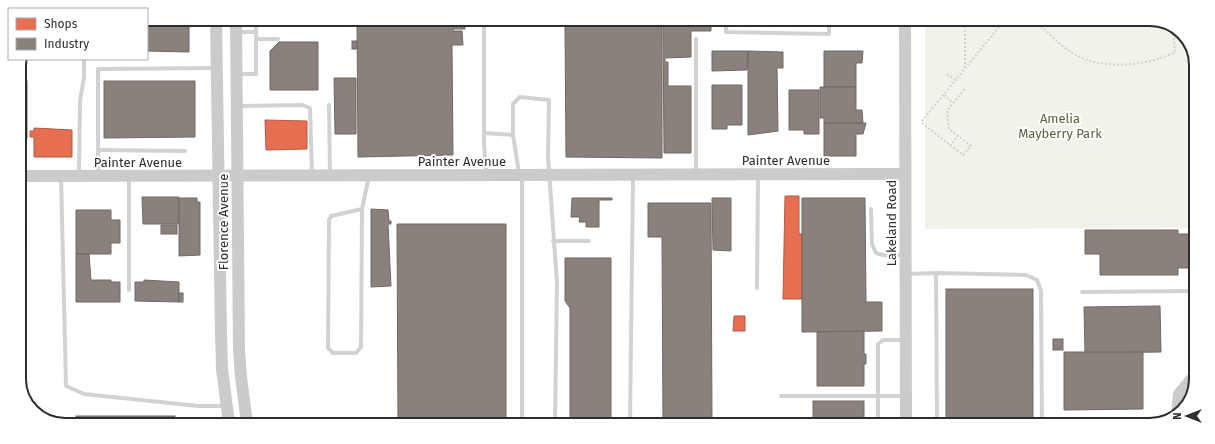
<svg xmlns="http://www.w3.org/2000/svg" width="1215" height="444" viewBox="0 0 1215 444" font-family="'Fira Sans',sans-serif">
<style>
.green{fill:#f1f3eb}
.shops{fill:#e76f51;stroke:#af5b46}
.industry{fill:#8a817c;stroke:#6e6864}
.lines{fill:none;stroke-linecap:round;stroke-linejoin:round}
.path{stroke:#d2d2d2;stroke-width:2;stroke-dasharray:2 2;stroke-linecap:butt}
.lane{stroke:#d2d2d2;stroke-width:4}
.secondary{stroke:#cbcbcb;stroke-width:12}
.labels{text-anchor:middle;stroke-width:4;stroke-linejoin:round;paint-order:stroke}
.park-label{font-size:13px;fill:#57643e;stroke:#fff}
.street-label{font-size:13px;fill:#2d2d2d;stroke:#fff}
.rim{fill:none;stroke:#2d2d2d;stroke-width:2}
</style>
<rect width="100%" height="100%" fill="#fff"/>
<path class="green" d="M925 21H1164L1186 37 1196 62 1195 228 925 229Z"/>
<g class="shops">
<path d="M265 120 307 121V149L266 150Z"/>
<path d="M34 128 72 130V157H34V137H30V131H34Z"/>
<path d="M785 196H799V234H802V299H783Z"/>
<path d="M734 316H745V331H733Z"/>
</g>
<g class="industry">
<path d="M147 19 189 21V52L147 51Z"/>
<path d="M357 20H465V29H453V31H462L463 45H452L453 155 358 157Z"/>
<path d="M558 20H662V158L566 157 565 26H558Z"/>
<path d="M663 20H711V31H691V57L665 58V62H668V86H691V153H664Z"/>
<rect x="352" y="41" width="5" height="8"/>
<path d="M279 42H318V90H270V51Z"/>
<path d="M712 51H748L747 70 712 71Z"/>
<path d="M748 51 783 52V68H777L778 131 748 135Z"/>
<path d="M824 51H863L862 63H856V87H824Z"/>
<path d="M20 60 26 61V80H19Z"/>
<path d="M334 78H356V134H335Z"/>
<rect x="19" y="81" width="8" height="57"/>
<path d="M104 81H195V137L104 138Z"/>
<path d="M712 85H742V125H727V129H712Z"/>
<path d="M820 87H856V110H862L863 123H824V118H820Z"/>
<path d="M789 90H819V134H804V130H789Z"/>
<path d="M824 123H866L863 134H856V156H824Z"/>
<path d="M142 197H179V224H143Z"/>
<path d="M179 198H197V202H200V255L179 256Z"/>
<path d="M572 198H612V200H599V227H586V222H579L580 217H571Z"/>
<path d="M712 198H731V251L713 250Z"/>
<path d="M802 198H865L866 302H882V331L802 332Z"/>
<path d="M648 203H711L712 424H663L662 237H648Z"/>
<path d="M371 209 388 210 389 221H391V224H388L391 286 371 287Z"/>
<path d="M76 210H111V220H120V243H111V254H76Z"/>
<path d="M397 224H506V424L398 423Z"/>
<rect x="161" y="225" width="16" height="9"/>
<path d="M1085 230H1178V234H1190V245H1194V259H1190V268H1178V275H1100V254H1085Z"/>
<path d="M76 254H89L91 280H111V282H120V302H76Z"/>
<path d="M565 258H611V424H570V308L565 301Z"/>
<path d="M144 280 179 282V302L135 301V282H144Z"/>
<rect x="946" y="289" width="87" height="136"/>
<rect x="179" y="293" width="4" height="9"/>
<path d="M1160 306 1161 352 1085 353 1084 307Z"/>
<path d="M864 331V354H866V364H864V386H817V332Z"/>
<rect x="1053" y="339" width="10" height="11"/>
<path d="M1064 352H1143V409L1064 410Z"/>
<rect x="813" y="401" width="51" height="23"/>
<rect x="76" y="416" width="99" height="7"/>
</g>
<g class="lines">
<g class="path">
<path d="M1035 21C1048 32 1061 47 1076 55 1103 70 1148 66 1175 52L1173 28"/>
<path d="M965 68V21"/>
<path d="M947 74 955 79"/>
<path d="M944 95 953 103"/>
<path d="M922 121 1004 21"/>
<path d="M922 123 963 155 971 146 949 129 947 111 966 87"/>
<path d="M950 146 958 136"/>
</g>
<g class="lane">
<path d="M256 19V32"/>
<path d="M484 20V143L486 173"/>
<path d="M726 20V32L829 34V21"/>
<path d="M237 32H256V74H237"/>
<path d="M256 39H278"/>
<path d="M696 39V173"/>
<path d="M329 105 330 175"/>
<path d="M239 106 302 105 310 108 312 173"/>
<path d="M484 133 513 135 519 173"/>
<path d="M513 135V104L520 97 549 100 548 156 557 283 555 424"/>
<path d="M98 150 185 151"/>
<path d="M79 174 80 101 84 77V59"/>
<path d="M98 174V69L215 68"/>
<path d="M61 176 66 386 84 394 198 406H225"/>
<path d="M129 176V290"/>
<path d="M362 209 331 216 329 220 328 348 333 353H356L361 347 362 209 369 176"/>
<path d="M871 209 872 244 876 253 883 255H905"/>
<path d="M553 241H589"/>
<path d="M907 274 936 273"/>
<path d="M757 288 758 175"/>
<path d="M1082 292 1194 291"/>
<path d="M781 396H905"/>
<path d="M522 424V176"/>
<path d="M630 424 633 175"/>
<path d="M878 424V344L883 340H904"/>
<path d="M937 425 936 273 1026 275 1037 280 1041 291 1042 425"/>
</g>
<g class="secondary">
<path d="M216 19 221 333 222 369 229 423"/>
<path d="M236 19 239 350 241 377 247 423"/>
<path d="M905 21 906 424"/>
<path d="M19 176 905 174"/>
<path d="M1177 416 1179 394 1194 376"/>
</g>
</g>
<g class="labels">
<g class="park-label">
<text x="1060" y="123">Amelia<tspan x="1060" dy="15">Mayberry Park</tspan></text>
</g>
<g class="street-label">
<text x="786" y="165">Painter Avenue</text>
<text x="462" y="166">Painter Avenue</text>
<text x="138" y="167">Painter Avenue</text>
<text transform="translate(223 222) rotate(-90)" y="5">Florence Avenue</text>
<text transform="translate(891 223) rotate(-90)" y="5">Lakeland Road</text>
</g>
</g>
<path d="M0 0H1215V444H0ZM65 26H1150A39 39 0 0 1 1189 65V379A39 39 0 0 1 1150 418H65A39 39 0 0 1 26 379V65A39 39 0 0 1 65 26Z" fill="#fff" fill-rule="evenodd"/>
<path class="rim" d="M65 26H1150A39 39 0 0 1 1189 65V379A39 39 0 0 1 1150 418H65A39 39 0 0 1 26 379V65A39 39 0 0 1 65 26Z"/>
<rect x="8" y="8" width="140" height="52" fill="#ffffff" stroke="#ababab"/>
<rect x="16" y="18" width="20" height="12" fill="#e76f51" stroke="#ababab"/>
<text x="44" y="28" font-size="12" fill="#2d2d2d">Shops</text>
<rect x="16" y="38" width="20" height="12" fill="#8a817c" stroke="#ababab"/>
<text x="44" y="48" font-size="12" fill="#2d2d2d">Industry</text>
<g transform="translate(1187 416) rotate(270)" stroke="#ffffff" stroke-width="3" paint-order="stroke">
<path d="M0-3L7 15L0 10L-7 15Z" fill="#2d2d2d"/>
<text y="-6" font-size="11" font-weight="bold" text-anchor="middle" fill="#2d2d2d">N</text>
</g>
</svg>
